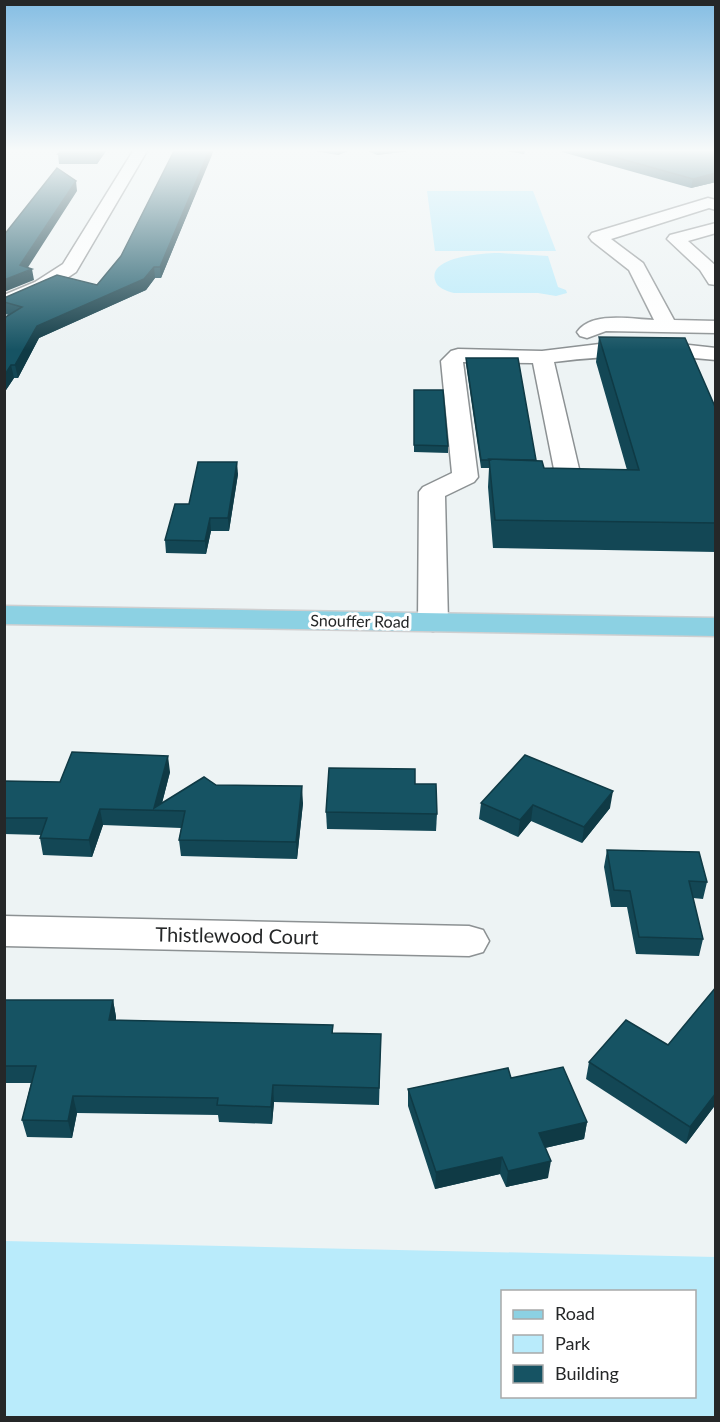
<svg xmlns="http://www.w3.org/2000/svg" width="720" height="1422" viewBox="0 0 720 1422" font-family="Lato,sans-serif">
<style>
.green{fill:#b9ebfb;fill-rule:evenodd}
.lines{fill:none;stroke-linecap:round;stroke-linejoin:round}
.minor-casing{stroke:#8c9193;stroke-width:3}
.major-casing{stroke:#cfcfd0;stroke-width:3}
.minor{fill:#fff;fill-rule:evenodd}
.major{fill:#8cd1e3;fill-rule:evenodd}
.wall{fill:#134755}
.shaded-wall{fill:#0f3a45}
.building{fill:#165363;stroke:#0f3a45;stroke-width:1.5}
.labels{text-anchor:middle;stroke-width:6;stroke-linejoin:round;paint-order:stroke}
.street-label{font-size:16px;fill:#252728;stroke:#fff}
.near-street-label{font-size:20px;fill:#252728;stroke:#fff}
</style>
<rect width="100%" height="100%" fill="#edf3f4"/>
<g class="green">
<path d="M427 191H533L556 251H435Z"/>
<path d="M500 253 548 256 558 287 566 290 567 293 556 296 538 293H454C446 291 437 288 435 280 428 256 486 253 500 253Z"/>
<path d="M4 1241 715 1257V1417H5ZM502 1292H694V1396H502Z"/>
</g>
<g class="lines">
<g class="minor-casing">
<g id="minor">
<path d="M133 151H147L76 272 49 290 4 308V295L35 282 63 264Z"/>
<path d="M708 198 716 200V210L709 208 611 239 643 263 674 320 716 321V333L606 331 587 338 580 336 577 332C591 311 632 319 654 320L629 270 592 241 589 237 592 233Z"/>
<path d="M716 223V233L688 241 716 266V285L709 284 700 270 667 239 670 235Z"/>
<path d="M608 343 680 344 716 348V360C660 354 609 355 554 362L580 473C568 489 536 488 519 483L515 478 519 473 554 469 533 363 463 362 478 477 474 482 445 496 448 622 444 628 433 631 422 628 418 622 419 492 423 487 452 473 441 361 451 351 458 349 542 351Z"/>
<path d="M4 916 469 926 483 930 489 941 483 952 469 956 4 946Z"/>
</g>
</g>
<g class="major-casing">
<path id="major" d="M4 606 716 618V636L4 624Z"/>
</g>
<use href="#minor" class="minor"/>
<use href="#major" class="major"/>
</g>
<g class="wall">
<path d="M61 151H106L97 164H59L58 154Z"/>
<path d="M174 151H213L161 278H155L146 290 39 338 18 378H14L4 393V318L9 315 4 314V298L97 285 121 256Z"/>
<path d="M314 151H348L338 155Z"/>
<path d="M368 151H409L377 155Z"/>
<path d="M505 151H525L524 154Z"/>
<path d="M562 151H716V182L691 188 562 152Z"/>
<path d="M599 337 716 409V552L493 548 488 487 489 468H481L466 364V358L536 460 544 468 627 470 596 362Z"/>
<path d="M414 390 448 446V453L414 452Z"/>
<path d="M238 474 229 531H211L206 554 166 553 165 540 189 504Z"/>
<path d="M170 772 162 803 216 785 303 803 297 859 181 856 179 840 181 828 103 825 92 857 43 855 40 838 41 835 4 834V781L60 782Z"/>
<path d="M415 784 437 814 436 831 327 829 326 812Z"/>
<path d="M481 803 610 808 582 843 531 821 518 837 479 819Z"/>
<path d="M607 850 707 882 703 899 693 898 703 939 699 956 636 954 627 907H611L604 867Z"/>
<path d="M4 1000H113L116 1017V1020L333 1025V1033L381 1034 379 1105 274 1102 272 1124 219 1122 218 1115 77 1113 72 1138 27 1137 22 1120 31 1083H4Z"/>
<path d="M589 1062 716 1104 686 1144 586 1079Z"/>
<path d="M511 1078 587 1122 584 1139 545 1148 548 1178 506 1187 500 1174 435 1189 408 1106V1089Z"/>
</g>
<g class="shaded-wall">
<path d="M99 151H106L97 164 96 154Z"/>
<path d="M209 151H213L212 155 161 278 160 267Z"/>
<path d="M338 151H348L338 155Z"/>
<path d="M377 151H409L377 155Z"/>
<path d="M716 173V182L691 188 693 179Z"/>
<path d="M76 181 77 191 25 272 32 269 34 280 4 292V280L20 265Z"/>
<path d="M154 267 155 278 146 290 39 338 18 378 15 365 37 326Z"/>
<path d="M11 365 14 378 4 393V376Z"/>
<path d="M237 462 238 474 229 531 228 518Z"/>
<path d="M210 518 211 531 206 554 205 541Z"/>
<path d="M168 756 170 772 160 811 154 808Z"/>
<path d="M302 786 303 803 297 859 296 842Z"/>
<path d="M613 791 610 808 582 843 584 827Z"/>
<path d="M533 805 531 821 518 837 520 820Z"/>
<path d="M100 809 103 825 92 857 89 840Z"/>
<path d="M113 1000 116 1017 113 1037 109 1020Z"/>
<path d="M273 1085 274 1102 272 1124 271 1107Z"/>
<path d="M716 1093V1104L686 1144 690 1127Z"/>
<path d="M73 1096 77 1113 72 1138 68 1121Z"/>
<path d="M587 1122 584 1139 536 1150 539 1133Z"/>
<path d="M502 1157 500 1174 435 1189 436 1172Z"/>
<path d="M551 1161 548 1178 506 1187 508 1171Z"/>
</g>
<g class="building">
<path d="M61 151H99L96 154H58Z"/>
<path d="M174 151H209L160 267H154L144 279 37 326 15 365H11L4 376V318L22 307 4 302V298L57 275 97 285 121 256Z"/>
<path d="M593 151H716V173L693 179Z"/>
<path d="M57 168 76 181 20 265 32 269 4 280V235Z"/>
<path d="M599 337 685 338 716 409V523L495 520 489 459 542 461 544 468 639 470Z"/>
<path d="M466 358H518L536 460 489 459 490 460H481Z"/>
<path d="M414 390H443L448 446 414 445Z"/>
<path d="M198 462H237L228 518H210L205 541 165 540 175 504H189Z"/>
<path d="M72 752 168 756 154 808 204 777 216 785 302 786 296 842 179 840 185 811 100 809 89 840 40 838 47 818H4V781L60 782Z"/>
<path d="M525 755 613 791 584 827 533 805 520 820 481 803Z"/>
<path d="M329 768 415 769V784H436L437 814 326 812Z"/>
<path d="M607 850 699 852 707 882 689 881 703 939 639 937 630 891 614 890Z"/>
<path d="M716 987V1093L690 1127 589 1062 626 1020 668 1045Z"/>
<path d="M4 1000H113L109 1020 333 1025 332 1033 381 1034 379 1088 273 1085 271 1107 217 1105 218 1098 73 1096 68 1121 22 1120 36 1066H4Z"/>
<path d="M563 1067 587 1122 539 1133 551 1161 508 1171 502 1157 436 1172 408 1089 508 1068 511 1078Z"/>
</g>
<linearGradient id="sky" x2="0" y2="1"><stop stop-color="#84bde3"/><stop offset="0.43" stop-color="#f7fafa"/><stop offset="1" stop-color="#f7fafa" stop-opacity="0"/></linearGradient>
<rect width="720" height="350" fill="url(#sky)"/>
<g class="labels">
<g class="street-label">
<text transform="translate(360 621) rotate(1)" y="6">Snouffer Road</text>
</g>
<g class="near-street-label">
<text transform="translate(237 936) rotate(1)" y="7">Thistlewood Court</text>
</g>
</g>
<rect width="720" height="1422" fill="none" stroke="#252728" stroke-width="12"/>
<rect x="501" y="1290" width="195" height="108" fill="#ffffff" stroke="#a8a9a9" stroke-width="1.5"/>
<rect x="513" y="1310" width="30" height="9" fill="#8cd1e3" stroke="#a8a9a9" stroke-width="1.5"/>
<text x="555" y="1320" font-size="18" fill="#252728">Road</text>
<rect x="513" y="1335" width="30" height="18" fill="#b9ebfb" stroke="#a8a9a9" stroke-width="1.5"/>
<text x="555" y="1350" font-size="18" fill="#252728">Park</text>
<rect x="513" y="1365" width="30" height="18" fill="#165363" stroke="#a8a9a9" stroke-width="1.5"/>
<text x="555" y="1380" font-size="18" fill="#252728">Building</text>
</svg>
